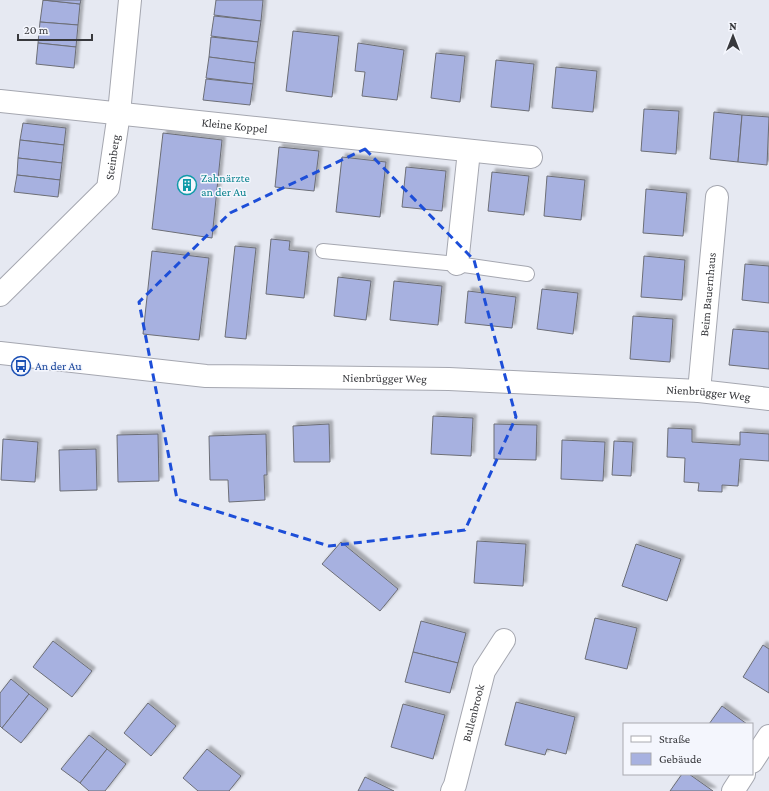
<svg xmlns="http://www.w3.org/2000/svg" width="769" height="791" viewBox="0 0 769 791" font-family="'Crimson Pro',serif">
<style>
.building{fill:#a7b1e0;stroke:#6c6e76;filter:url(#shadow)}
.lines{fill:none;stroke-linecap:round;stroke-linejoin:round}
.service-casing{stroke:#a5a7b0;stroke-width:16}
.minor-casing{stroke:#a5a7b0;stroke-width:24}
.service{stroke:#fff;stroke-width:14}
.minor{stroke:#fff;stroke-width:22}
.marked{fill:none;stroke:#1d4ed8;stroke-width:3;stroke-dasharray:8 5;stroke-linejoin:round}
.labels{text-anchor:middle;stroke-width:3;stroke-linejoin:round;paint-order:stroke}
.street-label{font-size:12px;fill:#38393d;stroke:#f4f6fd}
.culture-label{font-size:12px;fill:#0d838f;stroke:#f4f6fd;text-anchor:start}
.transit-label{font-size:12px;fill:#164399;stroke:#f4f6fd;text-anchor:start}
</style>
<defs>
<filter id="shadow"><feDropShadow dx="3.5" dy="-3.5" stdDeviation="1" flood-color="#0004"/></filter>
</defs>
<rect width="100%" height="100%" fill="#e6e9f2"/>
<g class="building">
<path d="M43 0 80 4 78 25 40 22Z"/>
<path d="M43 0H81L80 4Z"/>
<path d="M216 0H263L261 21 214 15Z"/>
<path d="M214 16 261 21 258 42 211 36Z"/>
<path d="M40 22 78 25 76 47 38 43Z"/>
<path d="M293 31 339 36 332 97 286 91Z"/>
<path d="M211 37 258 42 255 63 209 57Z"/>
<path d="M38 43 76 47 74 68 36 64Z"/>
<path d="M358 43 404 50 397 100 362 96 365 72 355 71Z"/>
<path d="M436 53 465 56 460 102 431 98Z"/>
<path d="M209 57 255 63 253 84 206 78Z"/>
<path d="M496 60 534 64 529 111 491 107Z"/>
<path d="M556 67 597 71 593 112 552 108Z"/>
<path d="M206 79 253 84 250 105 203 100Z"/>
<path d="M644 109 679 111 676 154 641 151Z"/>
<path d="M714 112 742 115 738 162 710 159Z"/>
<path d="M742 115 769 117 767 165 738 162Z"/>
<path d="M23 123 66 128 64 145 20 140Z"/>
<path d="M163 133 222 140 212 238 152 229Z"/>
<path d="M20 140 64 145 62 163 18 158Z"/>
<path d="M279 147 319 151 314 191 275 187Z"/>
<path d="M342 157 386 162 380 217 336 212Z"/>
<path d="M18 158 62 163 60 180 17 175Z"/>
<path d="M406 167 446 171 442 211 402 207Z"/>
<path d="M492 172 529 176 524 215 488 211Z"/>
<path d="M17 175 60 180 58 197 14 192Z"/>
<path d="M547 176 585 180 581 220 544 216Z"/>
<path d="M646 189 687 193 683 236 643 233Z"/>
<path d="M271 239 290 241 289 250 309 252 304 298 266 294Z"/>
<path d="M235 246 256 248 246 339 225 337Z"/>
<path d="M152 251 209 258 199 340 143 334Z"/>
<path d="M644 256 685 260 682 300 641 297Z"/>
<path d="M745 264 769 266V303L742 300Z"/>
<path d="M338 277 371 281 366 320 334 316Z"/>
<path d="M394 281 442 286 438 325 390 320Z"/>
<path d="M542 289 578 293 573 334 537 329Z"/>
<path d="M468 291 516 297 512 328 465 323Z"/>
<path d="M633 316 673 319 670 362 630 359Z"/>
<path d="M733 329 769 332V369L729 365Z"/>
<path d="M433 416 473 418 471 456 431 454Z"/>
<path d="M329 424 330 462H294L293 426Z"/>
<path d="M494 424 537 425 536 460 494 459Z"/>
<path d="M668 428 692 429V442L740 445V432L769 434V461L740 459 738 486 722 485V492L698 491 699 483 684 482 685 458 667 457Z"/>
<path d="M158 434 159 481 118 482 117 435Z"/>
<path d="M266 434 267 475H264L265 500 229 502 228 480H210L209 436Z"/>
<path d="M3 439 38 442 35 482 1 480Z"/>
<path d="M562 440 605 442 603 481 561 479Z"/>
<path d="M614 441 633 442 631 476 612 475Z"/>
<path d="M96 449 97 490 60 491 59 450Z"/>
<path d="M477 541 526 544 523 586 474 583Z"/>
<path d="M341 542 398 589 380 611 322 564Z"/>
<path d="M636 544 681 559 667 601 622 586Z"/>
<path d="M595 618 637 628 627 669 585 659Z"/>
<path d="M421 621 466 633 458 663 413 652Z"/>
<path d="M53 641 92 671 72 697 33 667Z"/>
<path d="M763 645 769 649V693L743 677Z"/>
<path d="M413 652 458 663 450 693 405 682Z"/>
<path d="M11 679 29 694 2 728 0 726V693Z"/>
<path d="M29 694 48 709 21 743 2 728Z"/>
<path d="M516 702 575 717 566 754 547 749 545 755 505 745Z"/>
<path d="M148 703 176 726 151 756 124 733Z"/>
<path d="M403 704 445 715 433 759 391 747Z"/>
<path d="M722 706 747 724H709Z"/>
<path d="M89 735 107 749 80 783 61 769Z"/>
<path d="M107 749 126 764 105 791H89L80 783Z"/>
<path d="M207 749 241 776 229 791H198L183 778Z"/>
<path d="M682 774H689L713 791H670Z"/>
<path d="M365 777 394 791H358Z"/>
</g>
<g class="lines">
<g class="service-casing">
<path id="service" d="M323 251 457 264 527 274"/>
</g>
<g class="minor-casing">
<g id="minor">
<path id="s1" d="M0 101 531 157"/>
<path d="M457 264 469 151"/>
<path id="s2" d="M0 295 108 188 119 113 130 0"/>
<path id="s3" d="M0 353 206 376 449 379 699 391 769 399"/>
<path id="s4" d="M699 391 717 197"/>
<path d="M752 762 769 736"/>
<path id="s5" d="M452 791 455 785 484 671 504 640"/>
<path d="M733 791 744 774"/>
</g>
</g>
<use href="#service" class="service"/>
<use href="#minor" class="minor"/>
</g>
<path class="marked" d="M365 149 474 260 516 417 465 530 329 546 177 499 139 302 230 213Z"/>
<defs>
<g id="building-ring" transform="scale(1)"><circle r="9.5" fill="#f4f6fd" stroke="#0f9aa8" stroke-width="1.5"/><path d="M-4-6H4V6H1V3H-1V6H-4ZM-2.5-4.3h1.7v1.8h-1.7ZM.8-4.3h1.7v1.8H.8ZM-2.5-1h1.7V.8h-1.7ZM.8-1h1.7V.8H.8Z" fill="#0f9aa8"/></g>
<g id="bus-ring" transform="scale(1)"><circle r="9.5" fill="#f4f6fd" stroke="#1a4fb4" stroke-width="1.5"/><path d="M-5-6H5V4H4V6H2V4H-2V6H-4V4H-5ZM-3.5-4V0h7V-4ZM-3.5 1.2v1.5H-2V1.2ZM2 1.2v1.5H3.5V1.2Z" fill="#1a4fb4"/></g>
</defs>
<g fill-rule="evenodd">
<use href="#building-ring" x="187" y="185"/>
<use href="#bus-ring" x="21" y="366"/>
</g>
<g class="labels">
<g class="street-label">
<text dy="4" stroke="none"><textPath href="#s1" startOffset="236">Kleine Koppel</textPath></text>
<text dy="4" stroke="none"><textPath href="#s2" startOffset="183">Steinberg</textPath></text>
<text dy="4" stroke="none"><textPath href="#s4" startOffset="97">Beim Bauernhaus</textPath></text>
<text dy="4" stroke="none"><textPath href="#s3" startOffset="386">Nienbrügger Weg</textPath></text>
<text dy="4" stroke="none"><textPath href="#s3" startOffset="710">Nienbrügger Weg</textPath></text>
<text dy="4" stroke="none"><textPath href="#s5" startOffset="81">Bullenbrook</textPath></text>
</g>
<g class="culture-label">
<text x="201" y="182">Zahnärzte<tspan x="201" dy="14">an der Au</tspan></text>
</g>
<g class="transit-label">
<text x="35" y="370">An der Au</text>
</g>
</g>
<rect x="623" y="723" width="130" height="52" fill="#f4f6fd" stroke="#a9aab0"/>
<rect x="631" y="736" width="20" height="6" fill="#ffffff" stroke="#a9aab0"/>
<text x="659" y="743" font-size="12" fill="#38393d">Straße</text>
<rect x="631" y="753" width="20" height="12" fill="#a7b1e0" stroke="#a9aab0"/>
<text x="659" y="763" font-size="12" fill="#38393d">Gebäude</text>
<g transform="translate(733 36)" stroke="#f4f6fd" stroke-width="3" paint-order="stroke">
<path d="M0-3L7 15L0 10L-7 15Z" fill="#38393d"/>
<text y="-6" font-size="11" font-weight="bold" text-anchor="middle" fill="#38393d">N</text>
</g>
<path d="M18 34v6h74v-6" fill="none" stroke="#38393d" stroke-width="2"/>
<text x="24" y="34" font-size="12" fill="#38393d" stroke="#f4f6fd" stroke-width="3" paint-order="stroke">20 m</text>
</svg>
